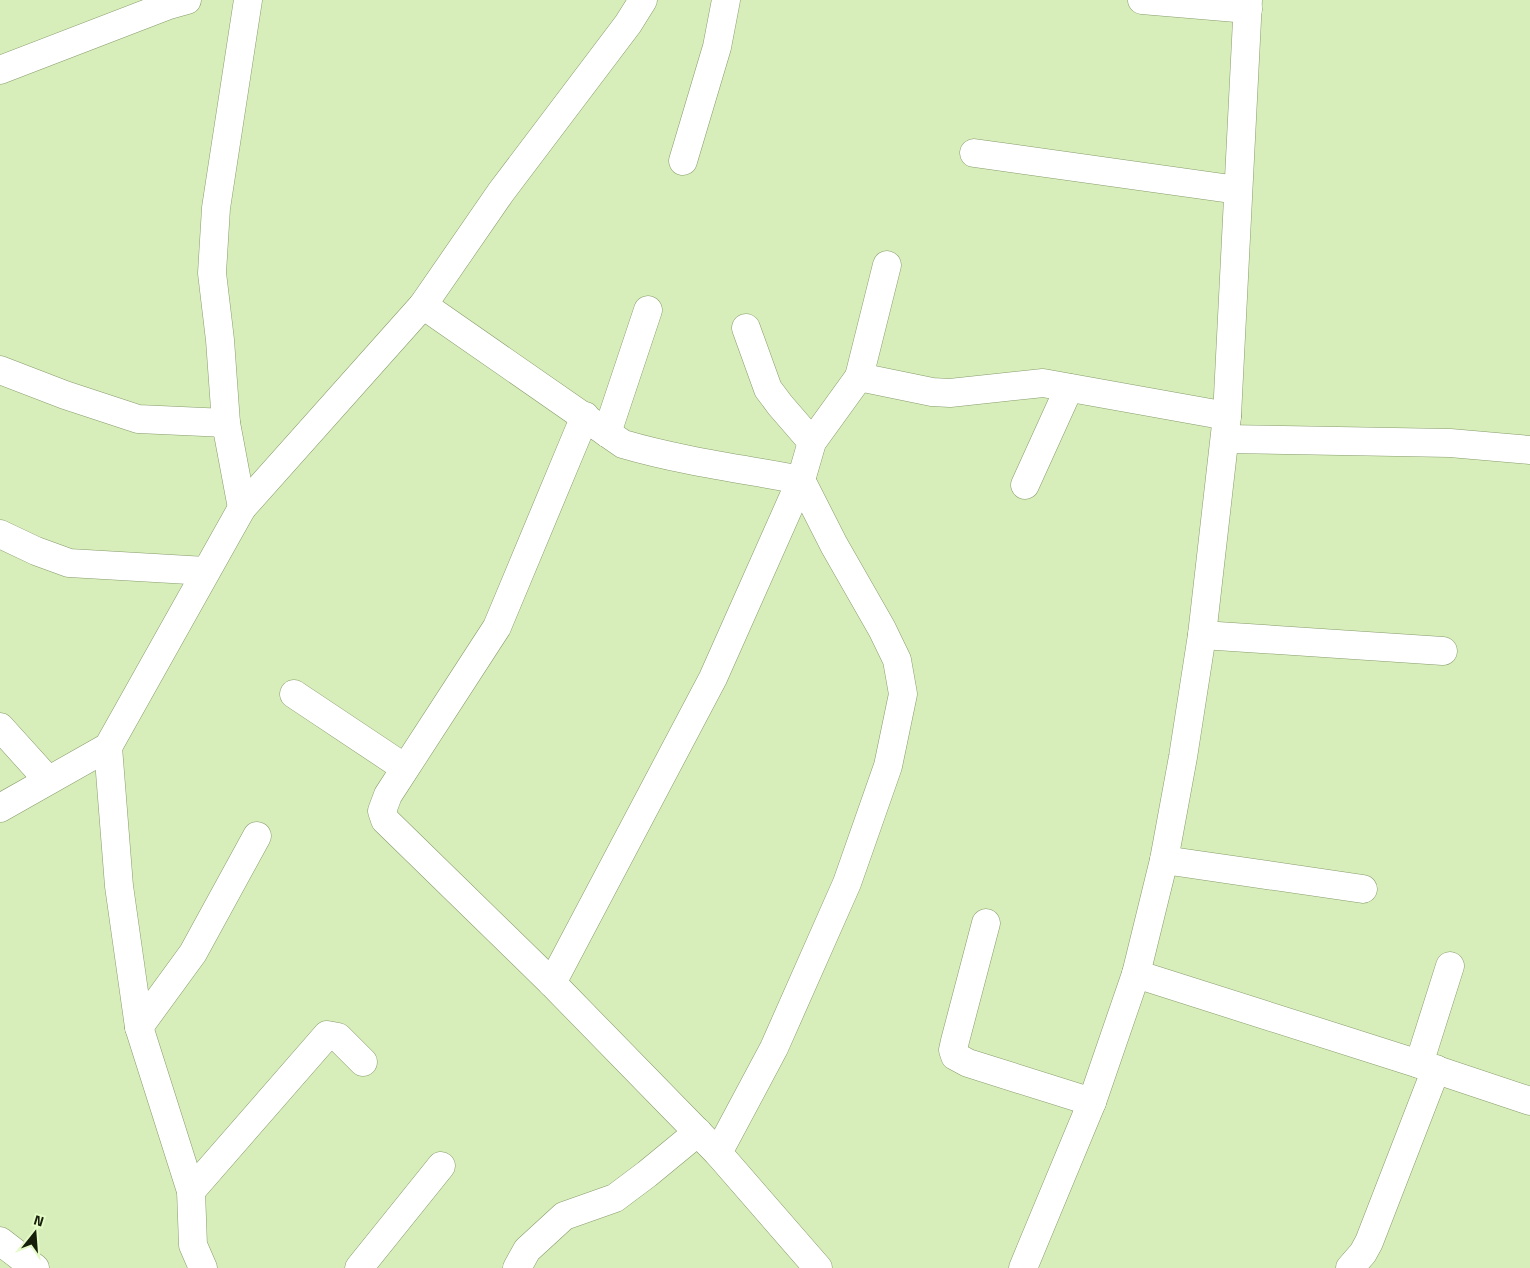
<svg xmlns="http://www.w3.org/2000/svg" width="1530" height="1268" viewBox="0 0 1530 1268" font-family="'Titillium Web',sans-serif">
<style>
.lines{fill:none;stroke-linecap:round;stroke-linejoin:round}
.minor-casing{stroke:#879c6b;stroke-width:29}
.minor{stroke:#fff;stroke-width:28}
</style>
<rect width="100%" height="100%" fill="#d7eeba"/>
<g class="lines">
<g class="minor-casing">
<g id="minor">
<path d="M1142 0 1248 9"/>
<path d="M0 70 169 5 187 0"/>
<path d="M974 153 1238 190"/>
<path d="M683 161 717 47 726 0"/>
<path d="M423 305 623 444C681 461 742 469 801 480"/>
<path d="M746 328 768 389 780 405 812 442"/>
<path d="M0 370 65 395 138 419 226 423"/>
<path d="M859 377 887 265"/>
<path d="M585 416 497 627 388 795 382 811 385 820 552 983 718 1153"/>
<path d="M607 433 648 310"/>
<path d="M1225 439 1450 443 1530 450"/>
<path d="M801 480 834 545 882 629 897 660 903 694 888 766 847 883 774 1048 718 1153 818 1268"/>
<path d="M1025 485 1069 388"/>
<path d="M242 508 226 423 220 340 212 273 216 208 248 0"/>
<path d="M0 534 36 551 69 563 206 571"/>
<path d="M1202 635 1443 651"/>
<path d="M294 694 405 768"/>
<path d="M0 727 48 780"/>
<path d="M108 747 119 886 139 1027 191 1191 193 1245 203 1268"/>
<path d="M0 808 108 747 242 508 423 305 501 192 628 24 643 0"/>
<path d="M1164 860 1363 889"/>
<path d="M986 923 955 1041 953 1050 955 1056 968 1063 1092 1102"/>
<path d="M1136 974 1419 1064 1530 1101"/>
<path d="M552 983 713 678 801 480 812 442 859 377 932 392 950 393 1043 383 1227 416"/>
<path d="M139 1027 193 953 257 836"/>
<path d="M1419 1064 1450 966"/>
<path d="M191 1191 327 1035 338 1037 363 1062"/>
<path d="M0 1241 35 1268"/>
<path d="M359 1268 441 1166"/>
<path d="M517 1268 527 1250 564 1216 615 1198 647 1174 698 1132"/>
<path d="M1023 1268 1092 1102 1136 974 1164 860 1183 757 1202 635 1227 416 1248 0"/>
<path d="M1350 1268 1363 1253 1369 1242 1436 1069"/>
</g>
</g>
<use href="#minor" class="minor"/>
</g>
<g transform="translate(35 1233) rotate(17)" stroke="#e4fbc7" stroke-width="4" paint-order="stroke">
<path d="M0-4L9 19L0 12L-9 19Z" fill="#171f0b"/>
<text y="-8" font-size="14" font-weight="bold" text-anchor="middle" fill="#171f0b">N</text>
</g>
</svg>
